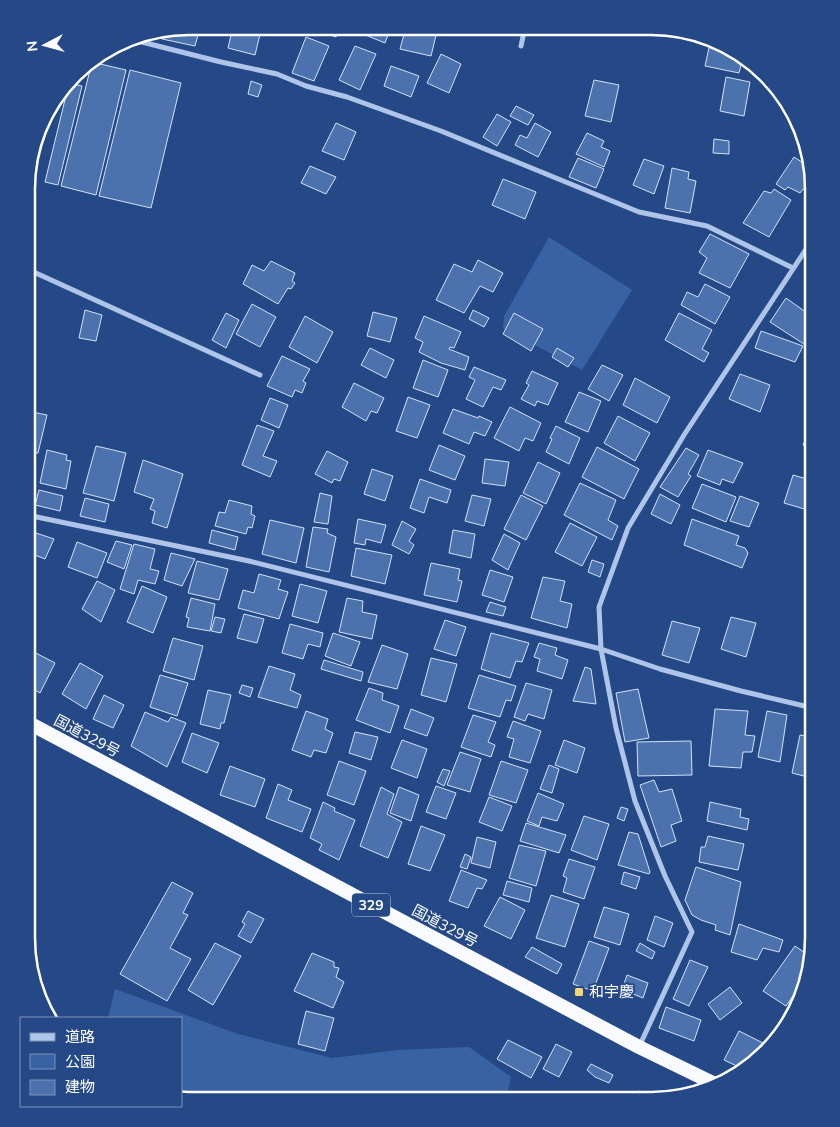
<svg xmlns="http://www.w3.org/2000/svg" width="840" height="1127" viewBox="0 0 840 1127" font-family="Mulish,'Noto Sans JP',sans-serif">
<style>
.green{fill:#3862a3}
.building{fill:#4c72ae;stroke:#d2e1f7}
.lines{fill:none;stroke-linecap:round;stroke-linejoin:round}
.minor{stroke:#aec5e9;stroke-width:5}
.trunk{stroke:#f8fafe;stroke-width:14}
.poi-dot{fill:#f4d671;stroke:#244986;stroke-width:2}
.labels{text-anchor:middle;stroke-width:4;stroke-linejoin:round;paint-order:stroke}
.shield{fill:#244986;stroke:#bdc8db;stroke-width:1}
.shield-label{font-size:14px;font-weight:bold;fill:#fff}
.street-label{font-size:15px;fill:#fff;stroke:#244986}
.poi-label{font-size:15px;fill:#fff;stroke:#244986;text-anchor:start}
.rim{fill:none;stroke:#fff;stroke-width:2.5}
</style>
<rect width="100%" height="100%" fill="#244986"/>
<g class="green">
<path d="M549 237 632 290 582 370 503 328 504 316Z"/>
<path d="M115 989 238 1034 332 1058 398 1050 469 1047 511 1077 506 1100 181 1099V1018H108Z"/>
</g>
<g class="building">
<path d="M204 26H211L209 35 202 33Z"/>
<path d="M233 26H262L255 55 228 48Z"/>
<path d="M184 27 199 31 195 46 162 39 164 30Z"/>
<path d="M315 27H340L336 37 314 29Z"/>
<path d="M361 27H391L385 43 358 32Z"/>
<path d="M406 27H438L431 56 400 49Z"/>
<path d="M306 37 329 46 314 81 292 73Z"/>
<path d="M710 43 739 55 738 59 742 61 739 73 705 66Z"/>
<path d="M355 46 376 54 360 90 339 80Z"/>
<path d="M441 54 461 64 449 93 427 83Z"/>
<path d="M92 62 126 70 96 195 61 186Z"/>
<path d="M391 66 419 76 411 97 384 86Z"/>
<path d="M130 70 181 83 151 208 99 196Z"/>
<path d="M726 77 750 82 744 116 720 111Z"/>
<path d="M594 80 619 85 611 122 585 116Z"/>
<path d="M251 81 262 85 258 97 248 94Z"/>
<path d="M69 83 82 86 58 185 45 182Z"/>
<path d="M516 106 534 115 528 125 510 116Z"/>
<path d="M497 114 511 122 497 146 483 137Z"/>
<path d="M336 123 356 132 344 160 322 151Z"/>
<path d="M535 123 551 132 538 157 515 145 520 135 527 138Z"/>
<path d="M587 133 604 141 601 147 610 151 604 167 576 154Z"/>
<path d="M714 139 729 141V154L713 153Z"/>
<path d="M794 157 808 166 813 183 809 190 803 189 800 193 788 187 785 190 776 184Z"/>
<path d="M578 158 604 169 596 188 569 177Z"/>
<path d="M644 159 664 166 654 194 633 185Z"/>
<path d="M310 166 336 177 326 194 301 183Z"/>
<path d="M672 168 689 172 688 179 696 181 690 213 665 208Z"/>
<path d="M503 179 536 192 525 219 492 205Z"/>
<path d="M774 189 791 200 769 237 743 223 764 191 771 193Z"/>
<path d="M710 234 749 254 730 288 699 273 707 258 699 252Z"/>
<path d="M478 260 503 273 493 292 480 286 464 313 436 300 454 264 472 272Z"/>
<path d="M271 261 295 273 292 281 295 283 291 289 288 288 278 304 243 284 252 265 264 271Z"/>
<path d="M705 284 730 297 715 324 681 305 687 292 698 297Z"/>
<path d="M786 298 814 318 813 350 770 322Z"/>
<path d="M252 304 276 317 260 347 236 334Z"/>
<path d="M85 310 102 315 96 341 79 338Z"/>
<path d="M473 310 489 318 484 327 469 319Z"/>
<path d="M373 312 397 318 390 342 367 336Z"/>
<path d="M226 313 239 320 226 348 212 340Z"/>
<path d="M514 313 543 329 531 351 503 334Z"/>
<path d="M679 313 712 330 702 349 709 353 704 362 665 340Z"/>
<path d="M305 316 333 332 317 363 289 347Z"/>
<path d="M424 316 461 332 454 348 450 347 449 349 469 357 465 370 441 363 419 352 423 342 415 338Z"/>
<path d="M761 331 803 346 795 362 755 348Z"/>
<path d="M370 348 394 360 386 378 361 365Z"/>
<path d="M557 348 574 358 568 367 552 357Z"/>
<path d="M282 356 310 369 303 381 306 383 302 393 295 390 292 397 267 386Z"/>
<path d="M423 360 448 370 438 397 413 388Z"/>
<path d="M602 365 623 375 609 401 588 389Z"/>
<path d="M474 367 506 380 501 390 493 387 483 407 466 399 475 380 469 377Z"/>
<path d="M532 371 558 383 548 405 537 401 535 406 521 399 529 385 526 383Z"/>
<path d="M740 374 770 385 760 412 729 399Z"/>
<path d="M635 378 670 397 657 423 623 405Z"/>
<path d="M354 383 384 398 377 413 371 411 366 421 342 407Z"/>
<path d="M579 392 601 401 588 432 565 422Z"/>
<path d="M408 397 430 405 417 438 396 431Z"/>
<path d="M270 398 288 405 279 428 261 420Z"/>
<path d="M510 407 541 423 533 441 525 438 519 451 494 438Z"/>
<path d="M453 409 478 418 479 416 492 422 485 436 474 432 469 444 443 433Z"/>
<path d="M27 411 47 415 38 453H35L27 492Z"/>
<path d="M618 416 650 433 635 461 604 443Z"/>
<path d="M814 421V455L808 453 809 448 803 445Z"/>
<path d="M257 425 274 431 263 456 277 461 270 477 242 465Z"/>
<path d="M556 426 580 438 569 464 546 452 552 439 550 438Z"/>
<path d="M439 445 465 456 455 480 429 470Z"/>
<path d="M96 446 126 453 114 501 83 493Z"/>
<path d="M597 447 639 469 624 499 582 477Z"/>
<path d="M686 448 699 455 688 474 691 476 678 497 660 487Z"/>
<path d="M47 450 67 455 66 460 71 461 66 489 40 483Z"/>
<path d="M708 450 743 463 733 483 722 479 720 485 697 476Z"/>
<path d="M327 451 348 462 340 481 334 479 332 483 315 474Z"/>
<path d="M485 459 509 462 505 486 482 483Z"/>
<path d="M143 460 183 474 167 528 152 523 155 511 150 509 154 499 134 492Z"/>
<path d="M538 462 560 473 546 504 523 493Z"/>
<path d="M372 469 393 476 385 501 364 494Z"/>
<path d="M793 475 814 481V503L811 511 784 503Z"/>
<path d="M420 479 451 490 447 503 429 497 424 513 410 508Z"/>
<path d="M580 483 616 500 608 520 618 526 612 540 564 515Z"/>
<path d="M702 484 736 497 726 522 692 508Z"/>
<path d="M39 490 63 496 60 511 35 505Z"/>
<path d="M320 493 332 496 328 524 314 522Z"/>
<path d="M660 494 680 505 671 524 651 514Z"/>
<path d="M472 495 491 499 484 526 465 521Z"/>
<path d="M521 495 543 506 526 540 504 529Z"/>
<path d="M740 496 759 503 749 527 730 521Z"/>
<path d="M85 498 109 504 105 522 80 516Z"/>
<path d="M229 500 252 506 251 514 255 516 252 528 248 527 246 534 215 526 219 512 225 513Z"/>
<path d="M358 519 386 525 381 543 366 539 365 545 354 543Z"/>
<path d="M692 519 739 536 736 545 745 548 748 553 742 568 684 545Z"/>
<path d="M270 520 304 528 296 563 262 554Z"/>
<path d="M402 521 416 529 409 541 414 545 409 554 392 545Z"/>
<path d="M570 523 597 537 582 566 555 552Z"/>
<path d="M313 527 328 529 327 533 336 537 329 572 306 567Z"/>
<path d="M27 530 54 539 45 559 27 552Z"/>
<path d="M212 530 238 537 235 550 209 543Z"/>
<path d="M453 530 475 534 471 558 449 553Z"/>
<path d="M504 534 520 543 508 570 492 560Z"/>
<path d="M116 541 132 545 124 569 107 562Z"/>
<path d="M77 542 107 553 97 578 68 567Z"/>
<path d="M134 544 155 549 150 569 159 571 155 584 138 580 134 594 120 589Z"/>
<path d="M356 548 392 555 385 584 351 576Z"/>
<path d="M171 553 195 559 182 586 164 580Z"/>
<path d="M592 560 604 564 600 577 588 572Z"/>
<path d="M197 561 228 569 219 600 188 593Z"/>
<path d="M431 563 460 569 458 580 462 581 457 602 424 595Z"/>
<path d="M490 570 513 577 504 602 482 595Z"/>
<path d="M259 574 281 580 278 589 288 592 279 619 238 608 243 590 254 593Z"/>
<path d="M543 577 565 581 560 601 572 604 567 628 531 618Z"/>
<path d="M97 581 115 590 101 622 82 609Z"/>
<path d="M300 584 327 591 318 623 292 616Z"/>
<path d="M142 586 167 597 153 633 127 622Z"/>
<path d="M191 598 215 604 210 631 187 627 189 618 186 617Z"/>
<path d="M347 598 363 601 362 612 377 615 372 639 339 632Z"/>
<path d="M490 602 506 607 503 616 486 612Z"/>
<path d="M244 614 264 619 257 643 237 638Z"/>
<path d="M215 617 225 619 221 633 211 631Z"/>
<path d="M731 617 756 623 746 657 721 649Z"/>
<path d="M445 620 466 627 456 656 434 649Z"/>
<path d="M672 621 700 628 689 663 662 655Z"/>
<path d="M290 624 323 633 320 647 308 644 303 659 282 653Z"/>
<path d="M333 633 360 642 351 666 325 656Z"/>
<path d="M491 633 529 643 522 662 516 661 510 678 481 669Z"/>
<path d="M173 638 203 646 194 680 163 671Z"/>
<path d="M539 643 557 648 555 655 568 660 562 679 537 671 540 659 534 657Z"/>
<path d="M382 645 408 654 397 689 368 682Z"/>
<path d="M32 651 55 663 40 693 27 685V662Z"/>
<path d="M431 658 457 664 446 702 421 695Z"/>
<path d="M324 660 363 672 361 681 321 669Z"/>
<path d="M80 663 103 676 86 709 62 694Z"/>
<path d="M269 666 295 674 290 690 301 695 297 708 258 697Z"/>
<path d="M585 667 591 669 596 704 573 701Z"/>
<path d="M160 675 188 683 177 716 150 707Z"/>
<path d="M479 675 516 686 511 701 506 700 500 717 468 708Z"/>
<path d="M526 683 552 690 544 719 528 714 525 721 514 717Z"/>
<path d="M242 685 253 688 250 697 239 693Z"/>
<path d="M369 688 383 693 382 700 399 706 390 733 356 720Z"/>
<path d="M638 689 649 738 625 742 616 693Z"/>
<path d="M208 690 231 695 224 723H221L220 729 200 724Z"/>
<path d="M104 695 124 705 113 728 93 719Z"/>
<path d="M411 709 434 718 427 736 404 728Z"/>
<path d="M715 709 748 711 745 735 755 736 752 752H743L741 768 709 766Z"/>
<path d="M306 711 328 719 325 729 333 733 326 753 314 750 311 757 292 750Z"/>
<path d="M767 711 787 715 780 762 758 757Z"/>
<path d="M145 712 168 722 171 717 186 723 167 767 131 746Z"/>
<path d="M473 715 496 722 488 742 495 745 491 757 461 747Z"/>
<path d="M513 721 541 731 530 763 509 757 514 739 507 737Z"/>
<path d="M355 732 378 737 371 760 349 753Z"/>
<path d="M192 733 219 743 207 773 182 762Z"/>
<path d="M800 735 813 737 812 778 792 773Z"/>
<path d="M402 740 427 749 417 778 391 768Z"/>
<path d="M564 740 585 748 577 773 555 765Z"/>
<path d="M691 741 692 775 638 776 637 742Z"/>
<path d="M460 752 481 759 470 792 447 785Z"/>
<path d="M339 761 366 771 354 805 327 795Z"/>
<path d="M501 761 528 770 516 803 489 795Z"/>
<path d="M549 765 559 769 552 793 540 789Z"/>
<path d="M230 766 265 779 255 807 220 795Z"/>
<path d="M443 769 450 771 444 786 437 782Z"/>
<path d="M654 780 659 792 672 789 682 821 671 825 676 841 661 847 640 785Z"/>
<path d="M278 784 292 790 288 800 311 809 302 832 266 818Z"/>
<path d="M436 786 456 793 446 819 426 812Z"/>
<path d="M381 787 394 794 387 814 402 822 388 858 360 846Z"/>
<path d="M399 787 419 795 411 821 390 813Z"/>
<path d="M538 793 564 804 557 821 542 817 539 826 527 821Z"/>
<path d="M489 797 512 806 502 831 479 822Z"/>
<path d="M323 802 335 808 334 811 355 820 339 860 319 850 322 844 310 838Z"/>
<path d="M710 802 741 809 740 817 749 819 747 830 707 821Z"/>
<path d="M621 807 628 809 624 821 617 818Z"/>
<path d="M584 816 609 824 597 860 571 850Z"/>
<path d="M526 823 566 835 559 853 520 841Z"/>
<path d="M421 826 445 835 430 871 408 864Z"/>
<path d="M629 832 638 834 650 872 649 874 618 865Z"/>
<path d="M708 836 744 844 738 870 699 862 701 847H705Z"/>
<path d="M477 837 496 842 490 868 471 863Z"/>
<path d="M519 845 546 851 536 886 509 878Z"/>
<path d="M465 854 471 857 467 869 460 867Z"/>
<path d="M569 859 595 867 584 899 563 892 567 878 563 876Z"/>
<path d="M696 867 741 882 730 935 715 930 716 925 701 920 692 915 685 900Z"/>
<path d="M461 870 487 880 482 889 477 888 468 908 449 901Z"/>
<path d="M624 872 640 877 636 889 621 884Z"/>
<path d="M507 881 532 888 529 902 503 895Z"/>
<path d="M172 882 193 893 183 913 188 915 170 948 191 959 167 1001 120 974Z"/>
<path d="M551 895 579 904 565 947 536 938Z"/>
<path d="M500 897 525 910 511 939 484 926Z"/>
<path d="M604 907 629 914 620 945 594 937Z"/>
<path d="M248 911 264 919 251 943 238 936 245 924 242 922Z"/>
<path d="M655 916 673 923 664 947 647 940Z"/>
<path d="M739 924 783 940 779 952 763 948 757 960 731 952Z"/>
<path d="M589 941 609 948 593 991 573 984Z"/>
<path d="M215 943 241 956 213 1005 188 990Z"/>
<path d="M640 943 655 952 652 959 636 951Z"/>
<path d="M795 946 811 957 802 983 786 1006 763 991Z"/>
<path d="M532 947 562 964 557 974 525 957Z"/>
<path d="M312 953 334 962V967L339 968 336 977 344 982 333 1008 294 991Z"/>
<path d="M690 960 708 967 689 1006 673 999Z"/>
<path d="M627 975 648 983 643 998 626 991 627 988 623 987Z"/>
<path d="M730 987 742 1003 720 1020 708 1004Z"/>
<path d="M666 1007 701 1020 694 1041 659 1028Z"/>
<path d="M306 1011 334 1018 325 1051 298 1044Z"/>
<path d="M739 1031 765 1044 762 1050 741 1068 724 1060Z"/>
<path d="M508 1040 542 1057 531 1078 497 1059Z"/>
<path d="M556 1044 572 1052 559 1077 543 1069Z"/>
<path d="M591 1064 613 1075 609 1083 595 1077 587 1070Z"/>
<path d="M639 1091 652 1096 651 1101H645L637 1097Z"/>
</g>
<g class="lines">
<g class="minor">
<path d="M130 39 221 62 277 74 306 86 347 97 441 131 639 212 707 226 793 268"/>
<path d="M521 46 525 27"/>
<path d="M28 185 42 125"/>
<path d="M27 269 260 375"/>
<path d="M27 515 249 561 601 649 660 669 741 691 813 708"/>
<path d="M639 1047 692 932 665 876 635 801 616 728 601 649 599 607 628 528 684 435 814 237"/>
</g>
<path class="trunk" d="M27 722 639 1047 717 1085"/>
</g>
<rect class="poi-dot" x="574" y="987" width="10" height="10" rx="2.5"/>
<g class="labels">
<rect class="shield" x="352" y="893.5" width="38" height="23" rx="4"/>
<g class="shield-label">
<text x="371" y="910">329</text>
</g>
<g class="street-label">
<text transform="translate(87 736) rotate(28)" y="5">国道329号</text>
<text transform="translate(445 926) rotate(28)" y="5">国道329号</text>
</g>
<g class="poi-label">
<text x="589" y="997">和宇慶</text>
</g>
</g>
<path d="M0 0H840V1127H0ZM189 35H651A154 154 0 0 1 805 189V938A154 154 0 0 1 651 1092H189A154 154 0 0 1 35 938V189A154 154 0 0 1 189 35Z" fill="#244986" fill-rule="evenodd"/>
<path class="rim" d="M189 35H651A154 154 0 0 1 805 189V938A154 154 0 0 1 651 1092H189A154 154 0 0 1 35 938V189A154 154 0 0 1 189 35Z"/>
<rect x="20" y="1017" width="162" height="90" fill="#244986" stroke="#7c92b6"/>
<rect x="30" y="1033" width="25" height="8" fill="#aec5e9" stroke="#7c92b6"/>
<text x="65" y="1042" font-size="15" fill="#ffffff">道路</text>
<rect x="30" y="1054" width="25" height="15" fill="#3862a3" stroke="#7c92b6"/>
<text x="65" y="1067" font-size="15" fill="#ffffff">公園</text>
<rect x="30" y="1080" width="25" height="15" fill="#4c72ae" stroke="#7c92b6"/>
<text x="65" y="1092" font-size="15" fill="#ffffff">建物</text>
<g transform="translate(45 45) rotate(264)" stroke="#244986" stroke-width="4" paint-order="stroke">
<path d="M0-4L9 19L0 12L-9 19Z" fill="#ffffff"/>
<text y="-8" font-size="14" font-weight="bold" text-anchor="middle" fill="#ffffff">N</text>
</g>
</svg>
